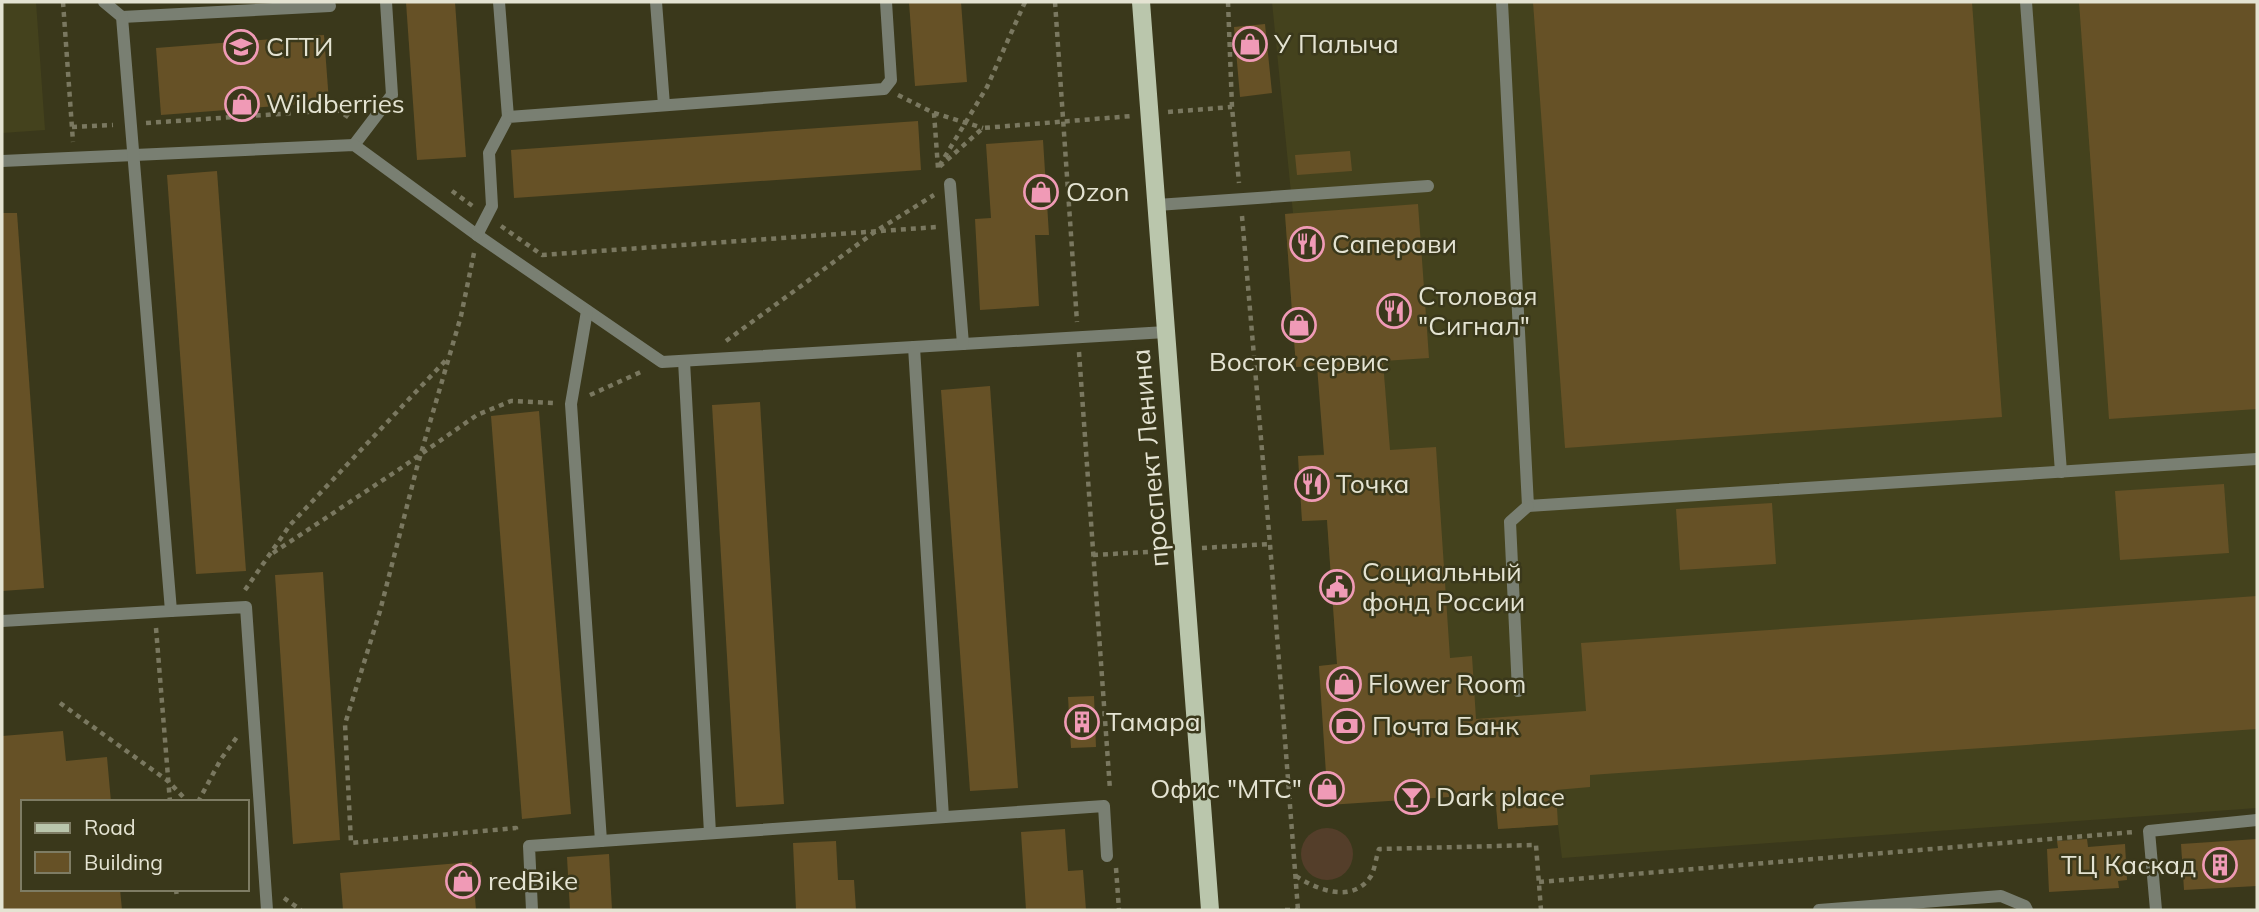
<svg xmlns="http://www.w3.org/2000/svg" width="2259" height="912" viewBox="0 0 2259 912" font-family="Mulish,sans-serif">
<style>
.built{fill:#44421d}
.green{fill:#543e2a}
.building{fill:#665126}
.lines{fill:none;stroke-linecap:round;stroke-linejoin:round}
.path{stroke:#7a7860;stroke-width:4.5;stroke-dasharray:5 5;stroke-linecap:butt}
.service{stroke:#797f72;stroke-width:12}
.primary{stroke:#bac6ac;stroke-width:18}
.labels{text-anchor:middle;stroke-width:5;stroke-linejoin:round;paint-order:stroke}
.poi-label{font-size:26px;fill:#e4e3d2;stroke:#3a381b;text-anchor:start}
.street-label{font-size:26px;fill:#e4e3d2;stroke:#3a381b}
</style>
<rect width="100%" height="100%" fill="#3a381b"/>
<g class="built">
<path d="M2 2H36L45 130 2 133Z"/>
<path d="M1272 2H2257V808L1562 858 1558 825 1498 829 1495 794 1481 795 1476 730 1324 739 1319 666 1337 664 1327 520 1302 521 1298 456 1389 450 1383 361 1296 367 1285 214 1293 213Z"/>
</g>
<circle class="green" cx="1327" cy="854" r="26"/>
<g class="building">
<path d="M406 2H455L466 157 417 160Z"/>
<path d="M909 2H961L967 82 915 86Z"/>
<path d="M1533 2H1972L2002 417 1565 448Z"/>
<path d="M2079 2H2257V409L2109 419Z"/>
<path d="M1265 24 1272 93 1240 97 1234 27Z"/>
<path d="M324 35 329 102 161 115 156 48Z"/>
<path d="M918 121 921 170 514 198 511 150Z"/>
<path d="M1043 140 1049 235H1035L1039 306 980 310 975 219 991 218 986 144Z"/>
<path d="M1350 151 1352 171 1297 175 1295 155Z"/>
<path d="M217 171 246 571 196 574 167 175Z"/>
<path d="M1418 204 1429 358 1383 361 1390 450 1436 447 1450 658 1472 656 1476 719 1586 711 1581 643 2257 596V729L1590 775V787L1556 790 1558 825 1498 829 1495 794 1328 805 1319 666 1337 664 1327 520 1302 521 1298 456 1324 455 1317 366 1296 367 1285 214Z"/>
<path d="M2 213H17L44 588 2 591Z"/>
<path d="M990 386 1018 788 970 791 941 390Z"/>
<path d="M760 402 784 804 736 807 712 405Z"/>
<path d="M539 411 571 814 522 819 491 416Z"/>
<path d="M2224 484 2229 553 2120 560 2115 491Z"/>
<path d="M1772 503 1776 564 1680 570 1676 509Z"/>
<path d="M323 572 340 840 293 844 275 575Z"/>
<path d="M1094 696 1096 747 1071 748 1068 697Z"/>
<path d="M63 731 66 761 107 757 111 802H23V889H120L122 910H2V736Z"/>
<path d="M1065 829 1068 871 1083 870 1086 910H1026L1021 832Z"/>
<path d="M2087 839 2088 847 2125 844 2127 880 2118 881 2119 888 2049 892 2047 849 2058 848 2057 841Z"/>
<path d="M2257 839V886L2184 890 2181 844Z"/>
<path d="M836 841 838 880H854L856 910H796L793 843Z"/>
<path d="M609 854 612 910H570L567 857Z"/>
<path d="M472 862 476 910H343L340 873Z"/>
</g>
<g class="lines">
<g class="path">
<path d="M63 2 73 142"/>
<path d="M1025 2 987 87 938 168 983 128 1132 116"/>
<path d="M1055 2 1077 322"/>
<path d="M1228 2 1232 107 1239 183"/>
<path d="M898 95 934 113 938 168"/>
<path d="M1168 112 1232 107"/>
<path d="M934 113 983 128"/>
<path d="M146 123 338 110 351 119"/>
<path d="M72 127 113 125"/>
<path d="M452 191 474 207"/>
<path d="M1242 216 1270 544 1298 910"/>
<path d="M501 226 542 255 937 227"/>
<path d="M474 253 461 316 417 467 380 611 345 724 351 843 516 828V834"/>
<path d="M726 341 876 231 934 195"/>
<path d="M1079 352 1110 790"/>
<path d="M590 395 643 371"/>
<path d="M1202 548 1270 544"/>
<path d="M273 553 401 468 477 415 511 401 555 403"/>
<path d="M1093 555 1165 551"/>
<path d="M245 590 290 525 446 360"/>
<path d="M156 628 170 802"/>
<path d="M60 703 168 781 188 802"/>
<path d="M198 802 221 759 237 737"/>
<path d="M1116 868 1119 910"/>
<path d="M1296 876C1317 890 1353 904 1371 876 1375 869 1376 857 1379 849L1536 845 1541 910"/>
<path d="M1539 882 2134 832"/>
<path d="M176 889 177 898"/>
<path d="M284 898 301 910"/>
<path d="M1285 910H1298"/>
</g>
<g class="service">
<path d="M499 2 508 117"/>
<path d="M656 2 664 105"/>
<path d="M1502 2 1528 506 2257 459"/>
<path d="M2026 2 2061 472"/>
<path d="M122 17 330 6"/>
<path d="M354 145 392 95 386 2"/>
<path d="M2 161 354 145 477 235 662 362 1166 332"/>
<path d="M950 184 963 344"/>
<path d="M1157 205 1428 186"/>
<path d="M477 235 492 206 489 153 508 117 884 89 891 80 886 2"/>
<path d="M587 311 571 404 601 841"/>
<path d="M914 347 943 817"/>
<path d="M684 361 710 833"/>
<path d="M171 611 246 607 267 910"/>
<path d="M2 621 171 611 122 17 104 2"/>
<path d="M1518 691 1510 522 1528 506"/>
<path d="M532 910 529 846 1104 806 1107 856"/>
<path d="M1819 910 2001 896 2025 906 2027 910"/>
<path d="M2156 910 2149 831 2257 820"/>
</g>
<path class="primary" d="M1141 2 1210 910"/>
</g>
<defs>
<g id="shop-ring" transform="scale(1.75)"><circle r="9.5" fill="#3a381b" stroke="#f09ab6" stroke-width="1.5"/><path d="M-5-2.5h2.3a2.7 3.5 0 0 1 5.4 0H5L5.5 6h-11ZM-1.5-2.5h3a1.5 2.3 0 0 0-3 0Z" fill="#f09ab6"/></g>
<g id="university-ring" transform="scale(1.75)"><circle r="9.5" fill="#3a381b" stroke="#f09ab6" stroke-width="1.5"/><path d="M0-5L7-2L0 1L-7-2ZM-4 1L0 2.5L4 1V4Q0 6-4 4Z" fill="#f09ab6"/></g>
<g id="restaurant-ring" transform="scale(1.75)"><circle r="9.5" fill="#3a381b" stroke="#f09ab6" stroke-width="1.5"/><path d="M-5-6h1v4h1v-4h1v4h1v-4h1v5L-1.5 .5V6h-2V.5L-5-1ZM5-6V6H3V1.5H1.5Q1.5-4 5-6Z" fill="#f09ab6"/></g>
<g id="civic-ring" transform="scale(1.75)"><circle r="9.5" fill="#3a381b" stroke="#f09ab6" stroke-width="1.5"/><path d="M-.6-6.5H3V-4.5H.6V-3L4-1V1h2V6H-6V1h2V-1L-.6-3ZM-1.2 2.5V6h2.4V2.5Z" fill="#f09ab6"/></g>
<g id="building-ring" transform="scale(1.75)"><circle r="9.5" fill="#3a381b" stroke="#f09ab6" stroke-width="1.5"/><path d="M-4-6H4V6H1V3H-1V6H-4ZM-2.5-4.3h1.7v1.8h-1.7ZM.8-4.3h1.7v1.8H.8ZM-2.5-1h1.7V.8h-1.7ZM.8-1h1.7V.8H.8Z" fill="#f09ab6"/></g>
<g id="bank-ring" transform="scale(1.75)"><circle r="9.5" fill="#3a381b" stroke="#f09ab6" stroke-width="1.5"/><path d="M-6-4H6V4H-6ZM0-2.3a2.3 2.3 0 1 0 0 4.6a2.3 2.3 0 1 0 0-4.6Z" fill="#f09ab6"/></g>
<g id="bar-ring" transform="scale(1.75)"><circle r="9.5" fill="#3a381b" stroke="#f09ab6" stroke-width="1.5"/><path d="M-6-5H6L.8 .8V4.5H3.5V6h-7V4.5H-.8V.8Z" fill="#f09ab6"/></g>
</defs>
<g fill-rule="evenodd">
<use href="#shop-ring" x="1250" y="44"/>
<use href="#university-ring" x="241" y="47"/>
<use href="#shop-ring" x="242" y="104"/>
<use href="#shop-ring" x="1041" y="192"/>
<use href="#restaurant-ring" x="1307" y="244"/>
<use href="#restaurant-ring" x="1394" y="311"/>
<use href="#shop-ring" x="1299" y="325"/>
<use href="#restaurant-ring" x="1312" y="484"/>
<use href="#civic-ring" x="1337" y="587"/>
<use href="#shop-ring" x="1344" y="684"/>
<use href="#building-ring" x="1082" y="722"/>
<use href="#bank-ring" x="1347" y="726"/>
<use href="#shop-ring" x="1327" y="789"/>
<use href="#bar-ring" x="1412" y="797"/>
<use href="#building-ring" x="2220" y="865"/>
<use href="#shop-ring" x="463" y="881"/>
</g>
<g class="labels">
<g class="poi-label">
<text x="1274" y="53">У Палыча</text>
<text x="266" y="56">СГТИ</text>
<text x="266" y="113">Wildberries</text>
<text x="1066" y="201">Ozon</text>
<text x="1332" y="253">Саперави</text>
<text x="1418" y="305">Столовая<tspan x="1418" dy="30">"Сигнал"</tspan></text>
<text x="1299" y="371" text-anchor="middle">Восток сервис</text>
<text x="1336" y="493">Точка</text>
<text x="1362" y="581">Социальный<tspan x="1362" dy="30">фонд России</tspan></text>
<text x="1368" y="693">Flower Room</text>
<text x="1106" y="731">Тамара</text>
<text x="1372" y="735">Почта Банк</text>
<text x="1302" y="798" text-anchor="end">Офис "МТС"</text>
<text x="1436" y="806">Dark place</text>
<text x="2196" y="874" text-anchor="end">ТЦ Каскад</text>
<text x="488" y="890">redBike</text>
</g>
<g class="street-label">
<text transform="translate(1150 458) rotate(-95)" y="9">проспект Ленина</text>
</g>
</g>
<rect width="2259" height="912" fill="none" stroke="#e4e3d2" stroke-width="7"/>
<rect x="21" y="800" width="228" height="91" fill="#3a381b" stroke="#7e7c64" stroke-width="2"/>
<rect x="35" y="823" width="35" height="10" fill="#bac6ac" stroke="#7e7c64" stroke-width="2"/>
<text x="84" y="835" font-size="21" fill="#e4e3d2">Road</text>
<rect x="35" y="852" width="35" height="21" fill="#665126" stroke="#7e7c64" stroke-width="2"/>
<text x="84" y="870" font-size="21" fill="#e4e3d2">Building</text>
</svg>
